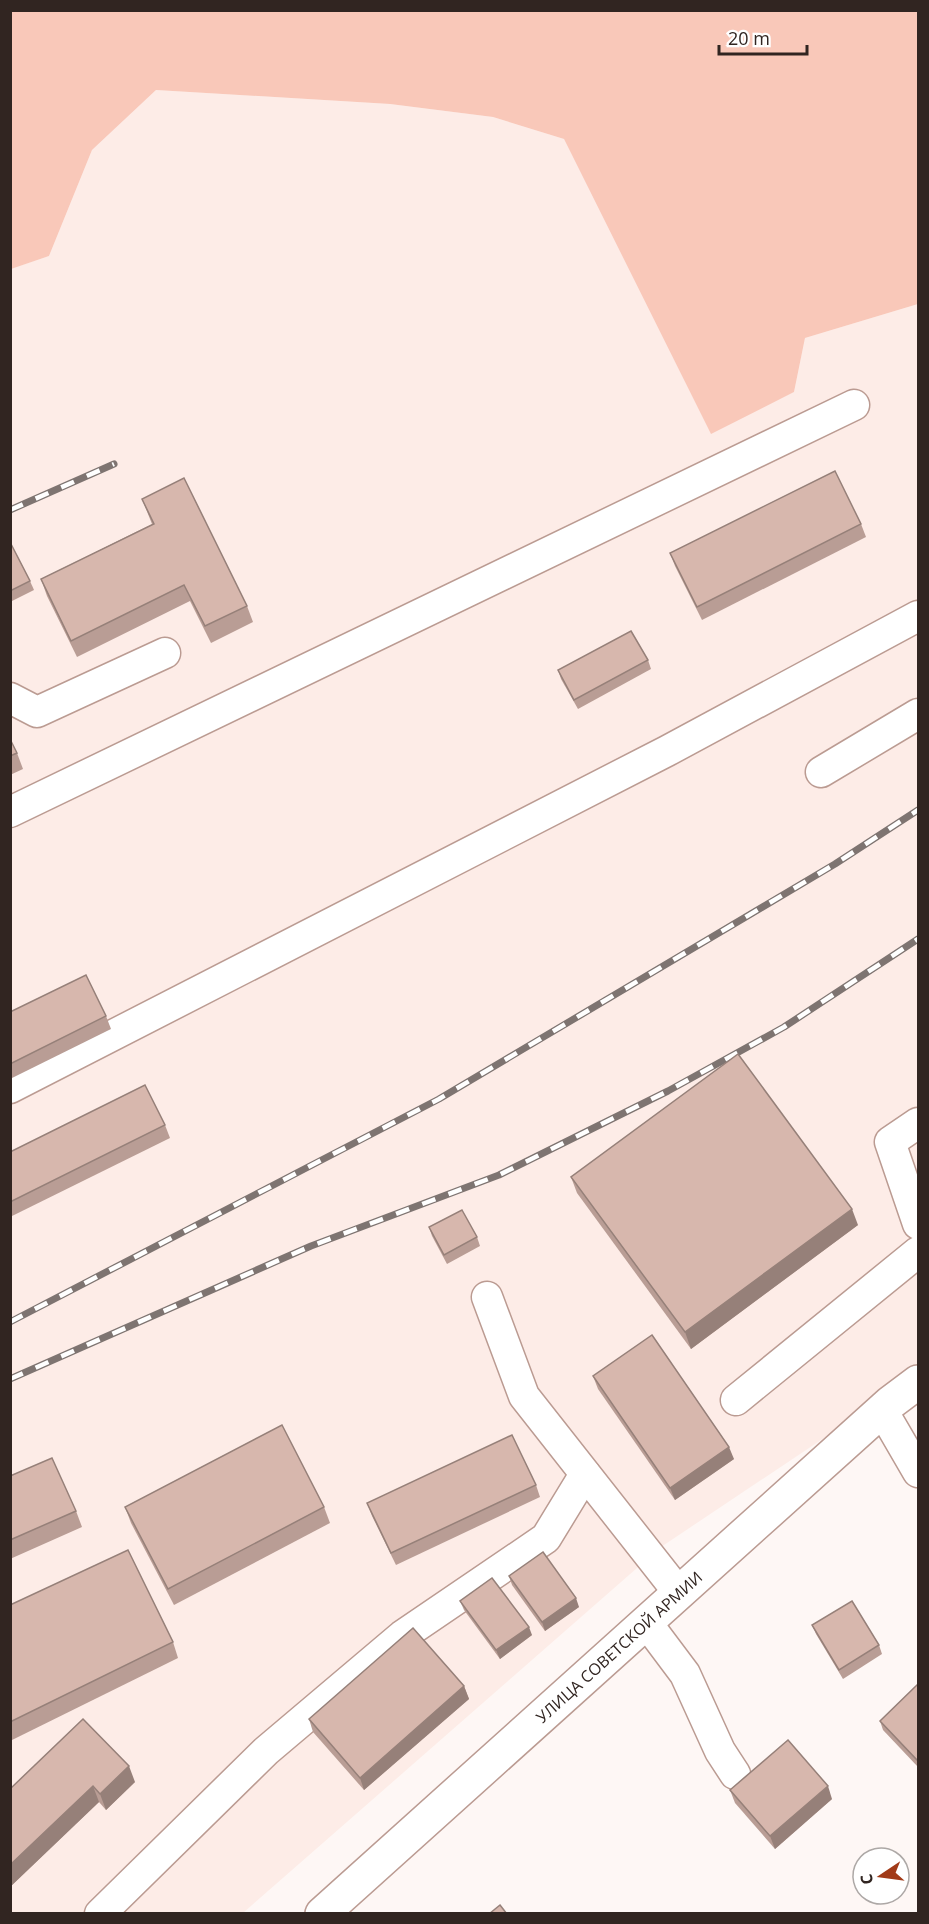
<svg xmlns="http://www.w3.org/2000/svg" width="929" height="1924" viewBox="0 0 929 1924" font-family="'Open Sans',sans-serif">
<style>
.built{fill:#fdece7}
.green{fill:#f9c8b9}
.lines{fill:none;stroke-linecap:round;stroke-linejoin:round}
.minor-casing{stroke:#bb9b92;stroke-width:33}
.major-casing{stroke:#bb9b92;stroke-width:36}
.minor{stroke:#fff;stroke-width:30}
.major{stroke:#fff;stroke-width:33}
.rail-casing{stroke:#7e7471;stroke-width:7}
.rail{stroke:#fff;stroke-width:4.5;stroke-dasharray:14;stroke-linecap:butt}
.wall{fill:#b99d95}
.shaded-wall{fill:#968079}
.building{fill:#d7b7ad;stroke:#968079;stroke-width:1.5}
.labels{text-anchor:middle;stroke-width:4.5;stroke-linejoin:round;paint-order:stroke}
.street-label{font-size:16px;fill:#312521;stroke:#fff}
</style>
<rect width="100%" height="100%" fill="#fef7f5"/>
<path class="built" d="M156 90 390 104 493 117 564 139 711 433 794 392 805 338 918 304V1375L661 1547 243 1913H11L10 269 49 256 92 150Z"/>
<path class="green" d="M11 10 918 11V304L805 338 794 392 711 434 564 139 493 117 390 104 156 90 92 150 49 256 11 269Z"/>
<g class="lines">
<g class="minor-casing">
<g id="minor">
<path d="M10 698 37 712 165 653"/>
<path d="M821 772 918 714"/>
<path d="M10 812 854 405"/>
<path d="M10 1088 667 751 918 616"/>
<path d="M918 1123 890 1142 918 1224"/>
<path d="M487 1297 524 1396 679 1593"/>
<path d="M736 1400 918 1252"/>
<path d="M882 1410 918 1472"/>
<path d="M646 1622 685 1674 720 1751 735 1774"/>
<path d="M100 1914 266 1751 402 1636 546 1538 585 1474"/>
</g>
</g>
<g class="major-casing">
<path id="major" d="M322 1914 890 1403 918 1382"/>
</g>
<use href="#minor" class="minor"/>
<use href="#major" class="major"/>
<g class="rail-casing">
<g id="rail">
<path d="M10 510 114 464"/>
<path d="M10 1322 439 1099 835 864 918 810"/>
<path d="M10 1379 311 1246 499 1175 668 1091 784 1027 918 939"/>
</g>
</g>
<use href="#rail" class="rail"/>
</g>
<g class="wall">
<path d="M142 499 247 606 253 622 211 643 190 601 77 657 47 596 41 579 152 524Z"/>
<path d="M861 524 866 537 702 620 675 566 670 553Z"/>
<path d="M10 542 30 581 34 590 10 602Z"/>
<path d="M648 660 651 669 578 709 561 679 558 670Z"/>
<path d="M10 739 17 753 23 769 10 775Z"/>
<path d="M10 1012 106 1016 111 1029 10 1079Z"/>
<path d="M165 1125 170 1138 10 1217V1152Z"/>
<path d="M571 1177 858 1225 691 1349 577 1193Z"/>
<path d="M429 1227 477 1237 480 1246 447 1264 432 1236Z"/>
<path d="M593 1376 734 1459 675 1500 598 1389Z"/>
<path d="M10 1476 76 1511 82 1527 10 1559Z"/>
<path d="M536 1485 540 1497 396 1565 372 1516 367 1503Z"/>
<path d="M125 1507H324L330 1523 174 1605 131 1523Z"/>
<path d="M509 1576 579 1607 545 1631 512 1585Z"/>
<path d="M460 1601 532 1635 500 1659 464 1610Z"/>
<path d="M10 1605 173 1642 178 1658 10 1741Z"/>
<path d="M812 1625 879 1645 882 1654 843 1679 816 1634Z"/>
<path d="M918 1684V1767L883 1730 880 1721Z"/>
<path d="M464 1686 469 1699 364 1790 313 1732 309 1719Z"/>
<path d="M135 1782 106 1810 99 1802 10 1887V1789Z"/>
<path d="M730 1790 832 1799 775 1849 735 1803Z"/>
</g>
<g class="shaded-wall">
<path d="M852 1209 858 1225 691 1349 685 1332Z"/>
<path d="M729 1447 734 1459 675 1500 670 1488Z"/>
<path d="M576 1598 579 1607 545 1631 542 1622Z"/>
<path d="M529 1627 532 1635 500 1659 496 1650Z"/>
<path d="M464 1686 469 1699 364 1790 360 1778Z"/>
<path d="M129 1766 135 1782 106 1810 100 1794Z"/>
<path d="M93 1786 99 1802 10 1887V1865Z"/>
<path d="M828 1786 832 1799 775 1849 770 1836Z"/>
</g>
<g class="building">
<path d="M835 471 861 524 697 607 670 553Z"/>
<path d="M184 478 247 606 205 626 184 585 71 641 41 579 154 524 142 499Z"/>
<path d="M10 542 30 581 10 591Z"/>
<path d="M631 631 648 660 574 700 558 670Z"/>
<path d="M10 739 17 753 10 756Z"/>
<path d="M86 975 106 1016 10 1064V1012Z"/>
<path d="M738 1054 852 1209 685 1332 571 1177Z"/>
<path d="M145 1085 165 1125 10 1202V1152Z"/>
<path d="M462 1210 477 1237 444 1255 429 1227Z"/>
<path d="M652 1335 729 1447 670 1488 593 1376Z"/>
<path d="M282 1425 324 1507 168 1589 125 1507Z"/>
<path d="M512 1435 536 1485 391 1553 367 1503Z"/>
<path d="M52 1458 76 1511 10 1540V1476Z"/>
<path d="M128 1550 173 1642 10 1722V1605Z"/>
<path d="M543 1552 576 1598 542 1622 509 1576Z"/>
<path d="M492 1578 529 1627 496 1650 460 1601Z"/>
<path d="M852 1601 879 1645 839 1670 812 1625Z"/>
<path d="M413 1628 464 1686 360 1778 309 1719Z"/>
<path d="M918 1684V1761L880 1721Z"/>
<path d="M83 1719 129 1766 100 1794 93 1786 10 1865V1789Z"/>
<path d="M788 1740 828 1786 770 1836 730 1790Z"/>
<path d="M500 1905 507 1914H489Z"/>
</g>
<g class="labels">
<g class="street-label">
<text transform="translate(619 1647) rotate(-42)" y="6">УЛИЦА СОВЕТСКОЙ АРМИИ</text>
</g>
</g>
<rect width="929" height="1924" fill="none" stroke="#312521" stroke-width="24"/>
<g transform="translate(881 1876) rotate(257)"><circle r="28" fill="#ffffff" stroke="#ada8a6" stroke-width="1.5"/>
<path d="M0-4.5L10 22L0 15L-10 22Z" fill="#a13a18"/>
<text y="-9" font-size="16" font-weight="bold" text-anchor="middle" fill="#312521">С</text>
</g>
<path d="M719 45v9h88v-9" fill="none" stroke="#312521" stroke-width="3"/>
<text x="728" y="45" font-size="18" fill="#312521" stroke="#ffffff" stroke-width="4.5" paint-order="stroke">20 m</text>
</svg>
